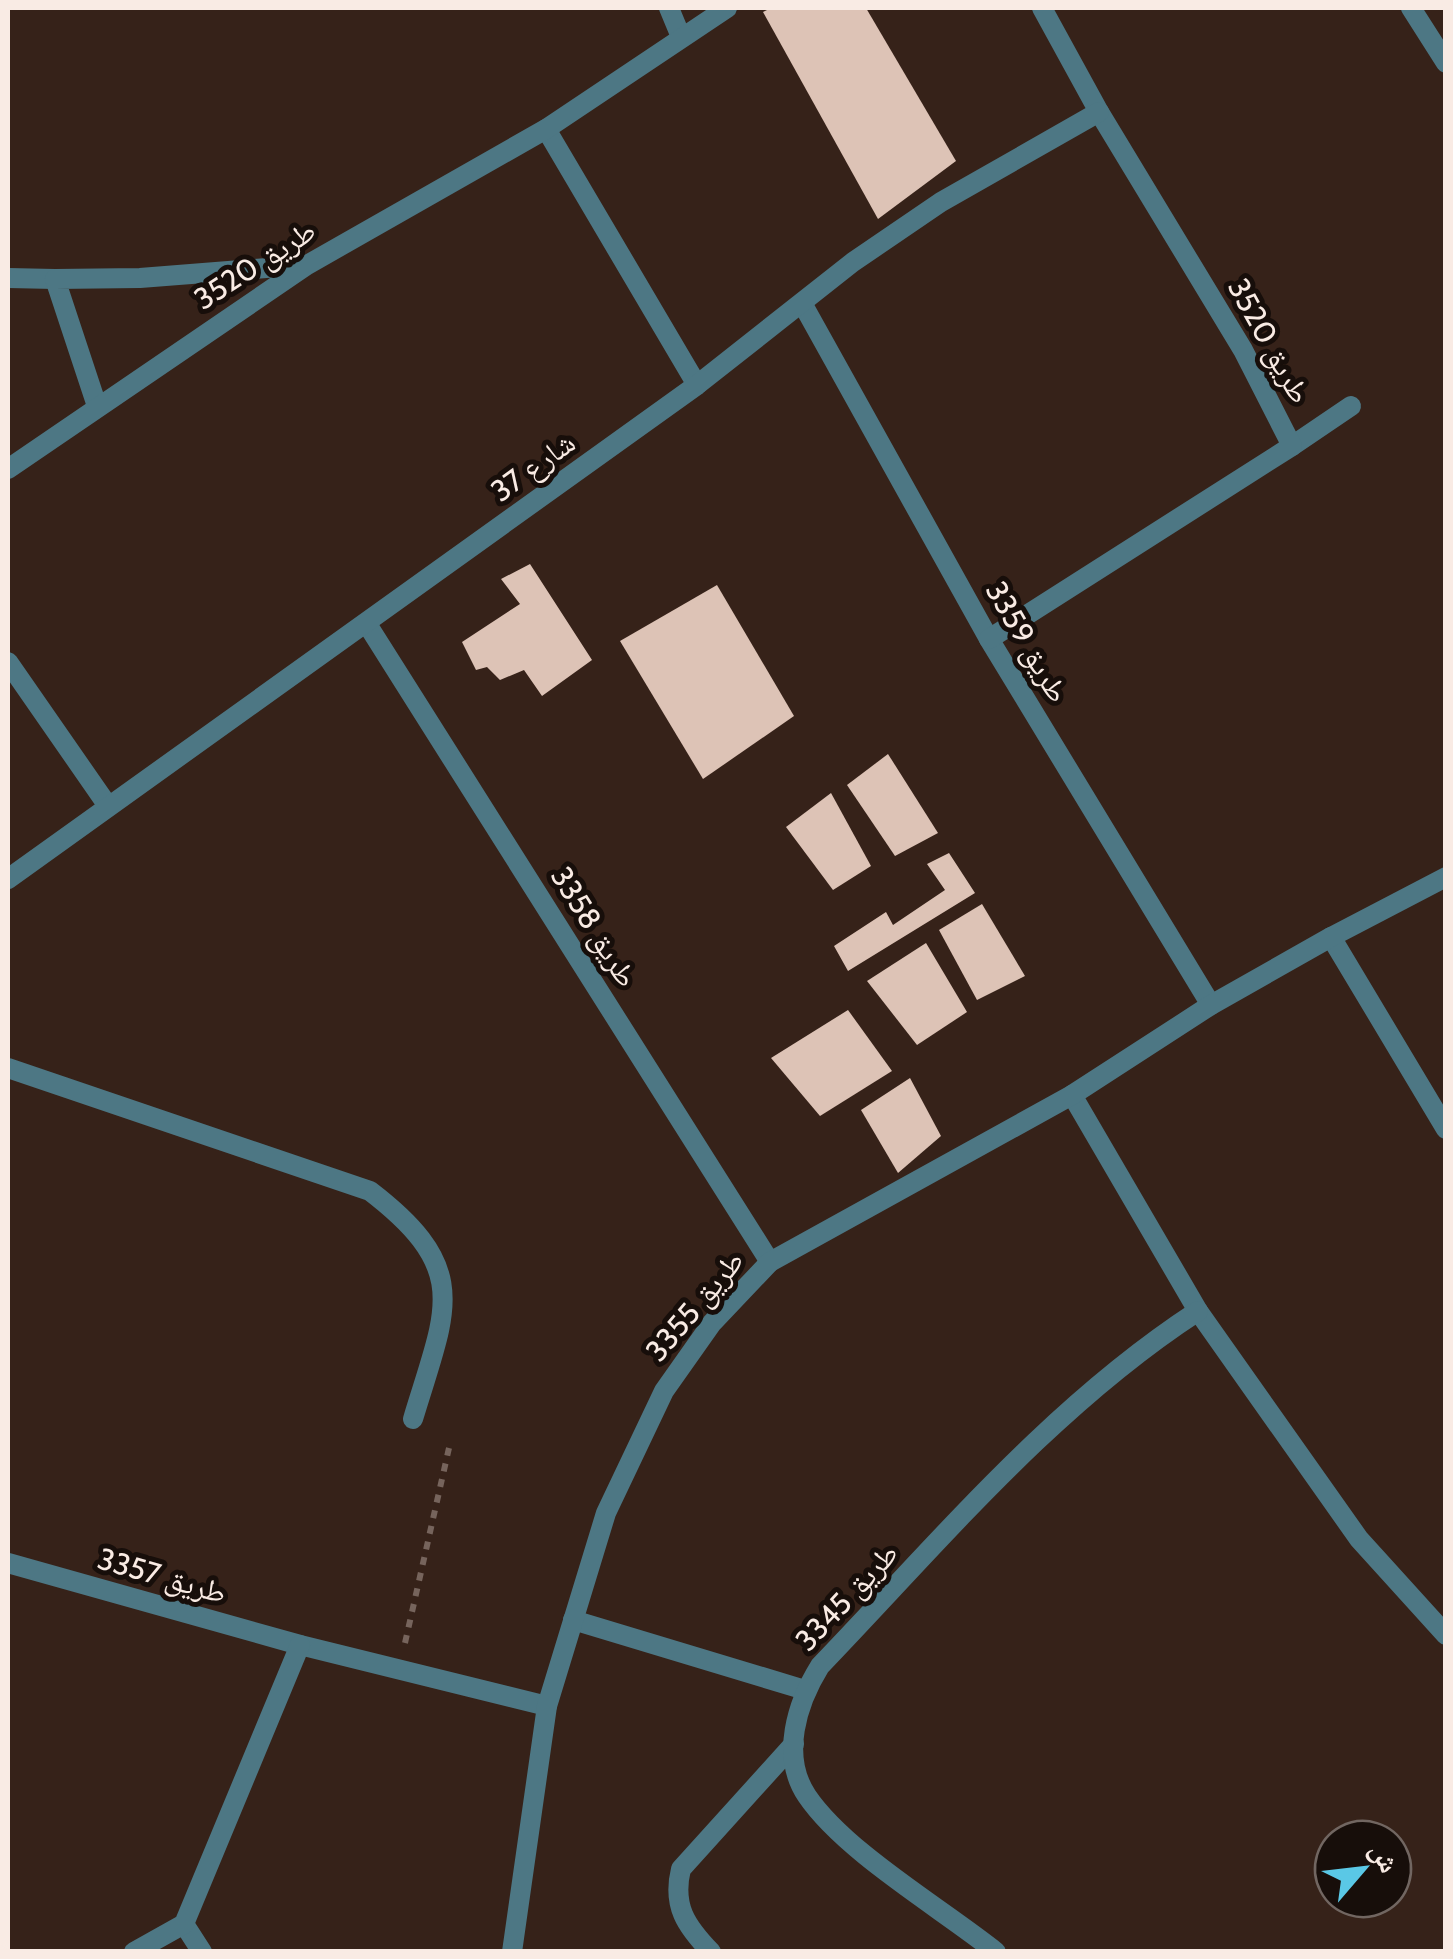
<svg xmlns="http://www.w3.org/2000/svg" width="1453" height="1959" viewBox="0 0 1453 1959" font-family="Cabin,'Noto Naskh Arabic',sans-serif">
<style>
.building{fill:#ddc3b6}
.lines{fill:none;stroke-linecap:round;stroke-linejoin:round}
.path{stroke:#76645c;stroke-width:6;stroke-dasharray:8 8;stroke-linecap:butt}
.service{stroke:#4d7784;stroke-width:20}
.minor{stroke:#4d7784;stroke-width:20}
.labels{text-anchor:middle;stroke-width:10;stroke-linejoin:round;paint-order:stroke}
.street-label{font-size:30px;fill:#f9ebe4;stroke:#170e0a}
</style>
<rect width="100%" height="100%" fill="#362219"/>
<g class="building">
<path d="M771 8H866L956 161 878 219 763 12Z"/>
<path d="M530 564 592 660 542 696 524 670 500 680 487 667 476 670 462 642 520 604 501 579Z"/>
<path d="M717 585 794 716 703 779 620 641Z"/>
<path d="M888 754 938 833 895 856 847 785Z"/>
<path d="M831 793 871 866 833 890 786 827Z"/>
<path d="M949 853 975 893 848 971 834 946 886 912 893 925 945 890 927 864Z"/>
<path d="M982 904 1025 976 977 1000 939 930Z"/>
<path d="M926 943 967 1012 917 1045 867 981Z"/>
<path d="M848 1010 892 1071 820 1116 771 1058Z"/>
<path d="M910 1078 941 1136 898 1173 861 1110Z"/>
</g>
<g class="lines">
<path class="path" d="M405 1643 449 1448"/>
<g class="service">
<path d="M669 8 681 37"/>
<path d="M573 1620 805 1690"/>
</g>
<g class="minor">
<path d="M1411 8 1446 63"/>
<path d="M546 129 697 385"/>
<path d="M8 278 55 279"/>
<path d="M802 303 989 639 1211 1005"/>
<path d="M97 406 55 279 140 278 305 265"/>
<path d="M1292 446 1351 406"/>
<path d="M8 469 307 265 546 129 727 8"/>
<path d="M367 624 770 1262"/>
<path d="M989 639 1292 446 1243 350 1099 112 1042 8"/>
<path d="M8 662 108 806"/>
<path d="M8 879 697 385 853 262 941 202 1099 112"/>
<path d="M1331 937 1446 1129"/>
<path d="M8 1068 370 1191C473 1270 446 1309 413 1419"/>
<path d="M1072 1095 1198 1311 1359 1539 1446 1635"/>
<path d="M8 1563 300 1645 547 1706"/>
<path d="M184 1924 202 1952"/>
<path d="M134 1952 184 1924 300 1645"/>
<path d="M512 1952 547 1706 606 1513 664 1391 712 1323 770 1262 1072 1095 1211 1005 1331 937 1446 877"/>
<path d="M711 1952C686 1926 672 1906 681 1869L794 1744"/>
<path d="M996 1952C941 1908 845 1852 807 1796 780 1756 797 1703 820 1666 940 1541 1052 1406 1198 1311"/>
</g>
</g>
<g class="labels">
<g class="street-label">
<text transform="translate(255 265) rotate(-33)" y="10">طريق 3520</text>
<text transform="translate(1269 341) rotate(61)" y="10">طريق 3520</text>
<text transform="translate(533 467) rotate(-36)" y="10">شارع 37</text>
<text transform="translate(1027 642) rotate(60)" y="10">طريق 3359</text>
<text transform="translate(594 927) rotate(58)" y="10">طريق 3358</text>
<text transform="translate(695 1306) rotate(-50)" y="10">طريق 3355</text>
<text transform="translate(162 1576) rotate(16)" y="10">طريق 3357</text>
<text transform="translate(847 1597) rotate(-47)" y="10">طريق 3345</text>
</g>
</g>
<rect width="1453" height="1959" fill="none" stroke="#f9ebe4" stroke-width="20"/>
<g transform="translate(1363 1869) rotate(62)"><circle r="48" fill="#170e0a" stroke="#716661" stroke-width="2.5"/>
<path d="M0-8L18 38L0 25L-18 38Z" fill="#5ac8e6"/>
<text y="-15" font-size="28" font-weight="bold" text-anchor="middle" fill="#f9ebe4">ش</text>
</g>
</svg>
